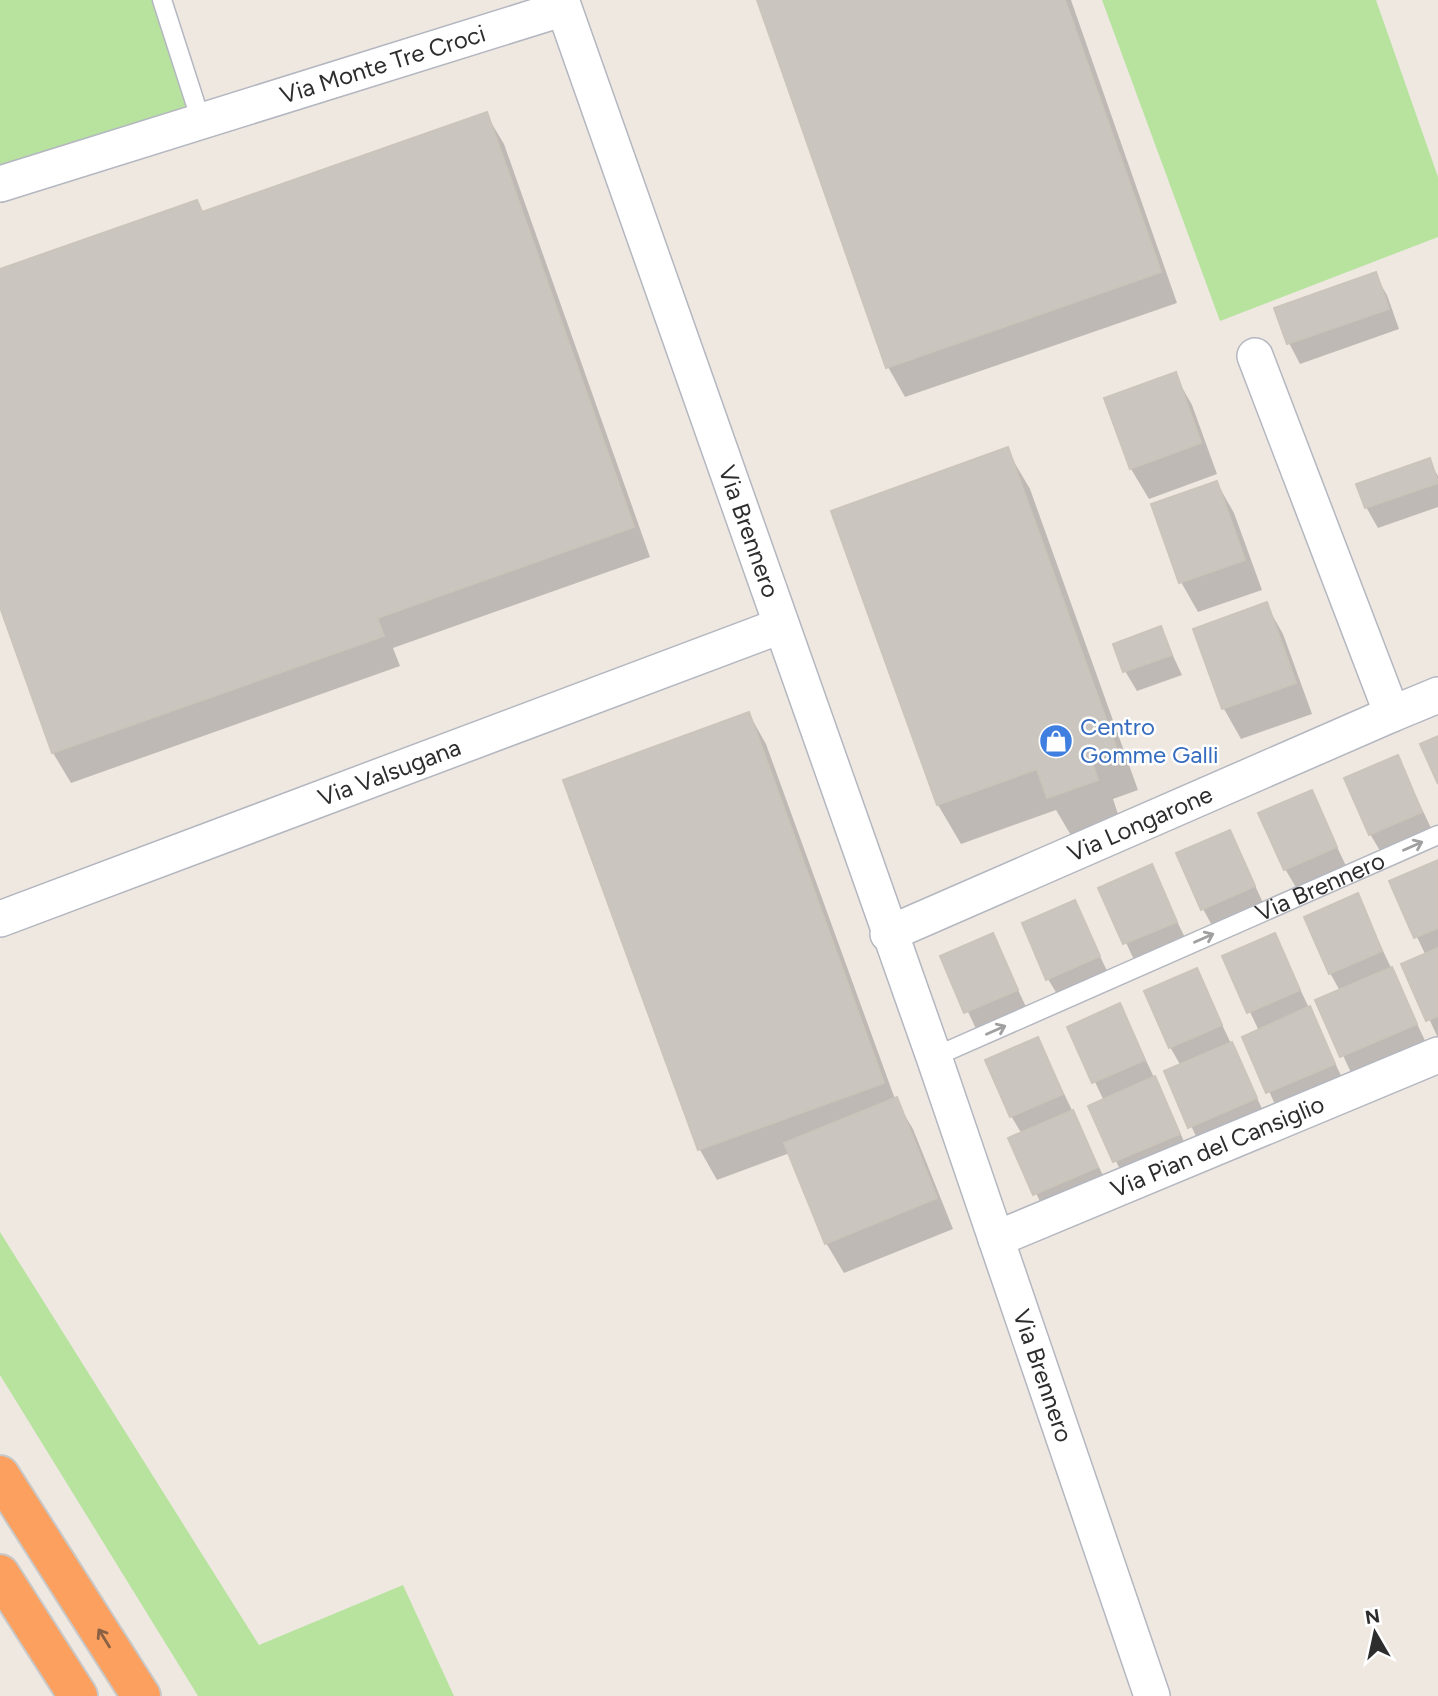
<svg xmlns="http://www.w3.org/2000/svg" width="1438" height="1696" viewBox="0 0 1438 1696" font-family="Figtree,sans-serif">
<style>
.green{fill:#b7e39f}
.shadow{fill:#0003}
.building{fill:#cac6bf;stroke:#cac4ba;stroke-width:2}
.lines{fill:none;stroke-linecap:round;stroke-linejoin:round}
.lane-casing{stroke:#b4b7c0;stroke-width:21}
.street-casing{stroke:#b4b7c0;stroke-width:38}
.highway-casing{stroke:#c8c8c8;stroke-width:42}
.lane{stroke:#fff;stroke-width:18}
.street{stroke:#fff;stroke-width:35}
.highway{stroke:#fba05f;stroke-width:38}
.oneway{stroke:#a0a0a0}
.oneway2{stroke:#8a6144}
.labels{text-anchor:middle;stroke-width:5;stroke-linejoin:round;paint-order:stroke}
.street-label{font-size:24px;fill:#2d2d2d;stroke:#fff}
.shop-label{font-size:24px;fill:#366cbe;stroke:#fff;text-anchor:start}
</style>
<rect width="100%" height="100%" fill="#eee8e1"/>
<g class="green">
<path d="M0 0H156L201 121 0 167Z"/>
<path d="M1102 0H1376L1438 177V237L1220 321Z"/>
<path d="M0 1232 259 1645 403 1585 454 1696H198L0 1375Z"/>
</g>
<g class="shadow">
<path d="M759 0H1071L1177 303 905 397 888 367Z"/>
<path d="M486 114 504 144 650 557 393 648 400 666 71 783 53 753 0 602V271L197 202 203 214Z"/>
<path d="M1375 275 1387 295 1399 329 1300 364 1289 343 1277 309Z"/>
<path d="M1175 375 1192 405 1217 474 1149 499 1131 469 1107 399Z"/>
<path d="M1007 450 1030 489 1138 790 1113 799 1120 820 1072 837 1056 810 961 844 938 805 833 512Z"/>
<path d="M1429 461 1438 476V507L1378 528 1366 507Z"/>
<path d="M1217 483 1234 513 1262 590 1198 612 1181 582Z"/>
<path d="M1266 604 1283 634 1312 714 1241 739 1224 709 1195 630Z"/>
<path d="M1160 628 1182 675 1137 691 1125 671Z"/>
<path d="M749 714 766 744 895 1099 913 1129 953 1229 844 1273 826 1243 790 1153 717 1180 700 1150 565 781Z"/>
<path d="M1397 757 1433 832 1382 854 1370 834Z"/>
<path d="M1311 792 1347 868 1297 889 1285 869Z"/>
<path d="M1230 832 1265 907 1214 929 1203 909Z"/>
<path d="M1438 862V1038L1404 965 1426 956 1391 882Z"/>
<path d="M1151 867 1187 942 1136 964 1101 889Z"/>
<path d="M1357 895 1427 1045 1353 1077 1318 1001 1340 991 1330 973Z"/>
<path d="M1074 902 1110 977 1060 999 1048 979Z"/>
<path d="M992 935 1028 1011 978 1033 942 957Z"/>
<path d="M1275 936 1345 1084 1279 1113 1244 1037 1259 1031 1224 957Z"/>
<path d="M1196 970 1267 1119 1201 1147 1166 1072 1181 1066 1170 1047Z"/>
<path d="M1120 1005 1190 1154 1126 1182 1090 1107 1104 1101 1069 1027Z"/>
<path d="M1038 1039 1109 1188 1046 1214 1010 1139 1022 1134 1011 1116Z"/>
</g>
<g class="building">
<path d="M757 0H1065L1161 272 886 368Z"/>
<path d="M487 112 634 527 377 618 384 636 52 753 0 607V269L197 200 202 212Z"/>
<path d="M1376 272 1389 309 1287 344 1274 308Z"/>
<path d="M1176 372 1201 443 1130 469 1104 398Z"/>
<path d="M1008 447 1117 750 1091 760 1098 780 1047 798 1037 769 937 805 831 511Z"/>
<path d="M1430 458 1438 483 1365 508 1356 484Z"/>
<path d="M1217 481 1245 560 1179 583 1151 504Z"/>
<path d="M1267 602 1296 683 1222 709 1193 629Z"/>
<path d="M1161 626 1172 655 1123 672 1113 644Z"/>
<path d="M749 712 884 1083 698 1150 563 780Z"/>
<path d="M1438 736V784L1420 744Z"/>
<path d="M1398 755 1422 812 1369 835 1344 778Z"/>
<path d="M1312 790 1337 847 1284 870 1258 813Z"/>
<path d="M1230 830 1255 886 1201 910 1176 853Z"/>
<path d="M1438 860V928L1414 938 1389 881Z"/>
<path d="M1152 864 1177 922 1123 944 1098 888Z"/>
<path d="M1358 893 1382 951 1329 974 1304 917Z"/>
<path d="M1075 900 1100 956 1046 980 1022 923Z"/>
<path d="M993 933 1018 990 964 1013 940 956Z"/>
<path d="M1275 933 1300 990 1247 1013 1222 956Z"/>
<path d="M1438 948V1016L1426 1021 1401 964Z"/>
<path d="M1392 967 1417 1024 1340 1057 1315 1000Z"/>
<path d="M1197 968 1222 1025 1169 1048 1144 991Z"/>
<path d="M1120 1003 1145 1060 1092 1083 1067 1027Z"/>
<path d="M1310 1006 1335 1064 1266 1093 1242 1037Z"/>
<path d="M1038 1037 1063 1094 1010 1117 985 1060Z"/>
<path d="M1232 1042 1257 1098 1188 1128 1164 1071Z"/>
<path d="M1155 1076 1180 1134 1113 1162 1088 1106Z"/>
<path d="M897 1097 937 1198 825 1244 784 1143Z"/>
<path d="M1073 1110 1098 1167 1033 1195 1008 1138Z"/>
</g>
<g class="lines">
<g class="lane-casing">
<g id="lane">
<path d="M162 0 201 121"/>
<path id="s1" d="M934 1057 1438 835"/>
</g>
</g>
<g class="street-casing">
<g id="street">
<path id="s2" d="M0 184 564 8 934 1057 1152 1696"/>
<path d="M1392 714 1438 695"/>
<path id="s3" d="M0 919 780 626"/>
<path id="s4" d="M888 934 1392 714 1255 356"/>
<path id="s5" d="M996 1239 1438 1055"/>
</g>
</g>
<g class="highway-casing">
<g id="highway">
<path d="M0 1475 141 1696"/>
<path d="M0 1574 78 1696"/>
</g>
</g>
<use href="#lane" class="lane"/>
<use href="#street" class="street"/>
<use href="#highway" class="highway"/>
</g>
<defs><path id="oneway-shaft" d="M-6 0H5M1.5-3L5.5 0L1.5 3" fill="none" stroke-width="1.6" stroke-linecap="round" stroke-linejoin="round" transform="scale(1.75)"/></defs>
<g class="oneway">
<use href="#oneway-shaft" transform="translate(1413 846) rotate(-24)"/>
<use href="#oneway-shaft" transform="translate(1204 938) rotate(-24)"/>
<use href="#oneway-shaft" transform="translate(996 1030) rotate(-24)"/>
</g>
<use class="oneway2" href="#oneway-shaft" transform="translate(104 1638) rotate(-122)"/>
<defs>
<g id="shop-disc" transform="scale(1.75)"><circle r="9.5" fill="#3f7fe0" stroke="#fff"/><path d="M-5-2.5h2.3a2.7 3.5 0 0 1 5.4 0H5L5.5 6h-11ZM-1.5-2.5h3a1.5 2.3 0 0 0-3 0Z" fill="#fff"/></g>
</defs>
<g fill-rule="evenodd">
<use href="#shop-disc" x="1056" y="741"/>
</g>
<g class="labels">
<g class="street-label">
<text dy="8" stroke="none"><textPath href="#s2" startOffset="401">Via Monte Tre Croci</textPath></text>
<text dy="8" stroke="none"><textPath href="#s2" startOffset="1146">Via Brennero</textPath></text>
<text dy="8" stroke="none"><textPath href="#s3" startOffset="416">Via Valsugana</textPath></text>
<text dy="8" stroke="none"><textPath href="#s4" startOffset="275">Via Longarone</textPath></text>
<text dy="8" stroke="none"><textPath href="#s1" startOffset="422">Via Brennero</textPath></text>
<text dy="8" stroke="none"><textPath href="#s5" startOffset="240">Via Pian del Cansiglio</textPath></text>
<text dy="8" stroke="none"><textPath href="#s2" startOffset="2040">Via Brennero</textPath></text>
</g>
<g class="shop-label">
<text x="1080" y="735">Centro<tspan x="1080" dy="28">Gomme Galli</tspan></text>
</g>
</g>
<g transform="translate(1375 1633) rotate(351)" stroke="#ffffff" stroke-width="5" paint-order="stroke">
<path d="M0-5L12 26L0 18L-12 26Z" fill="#2d2d2d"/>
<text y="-10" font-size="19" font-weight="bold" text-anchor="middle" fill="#2d2d2d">N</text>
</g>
</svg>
